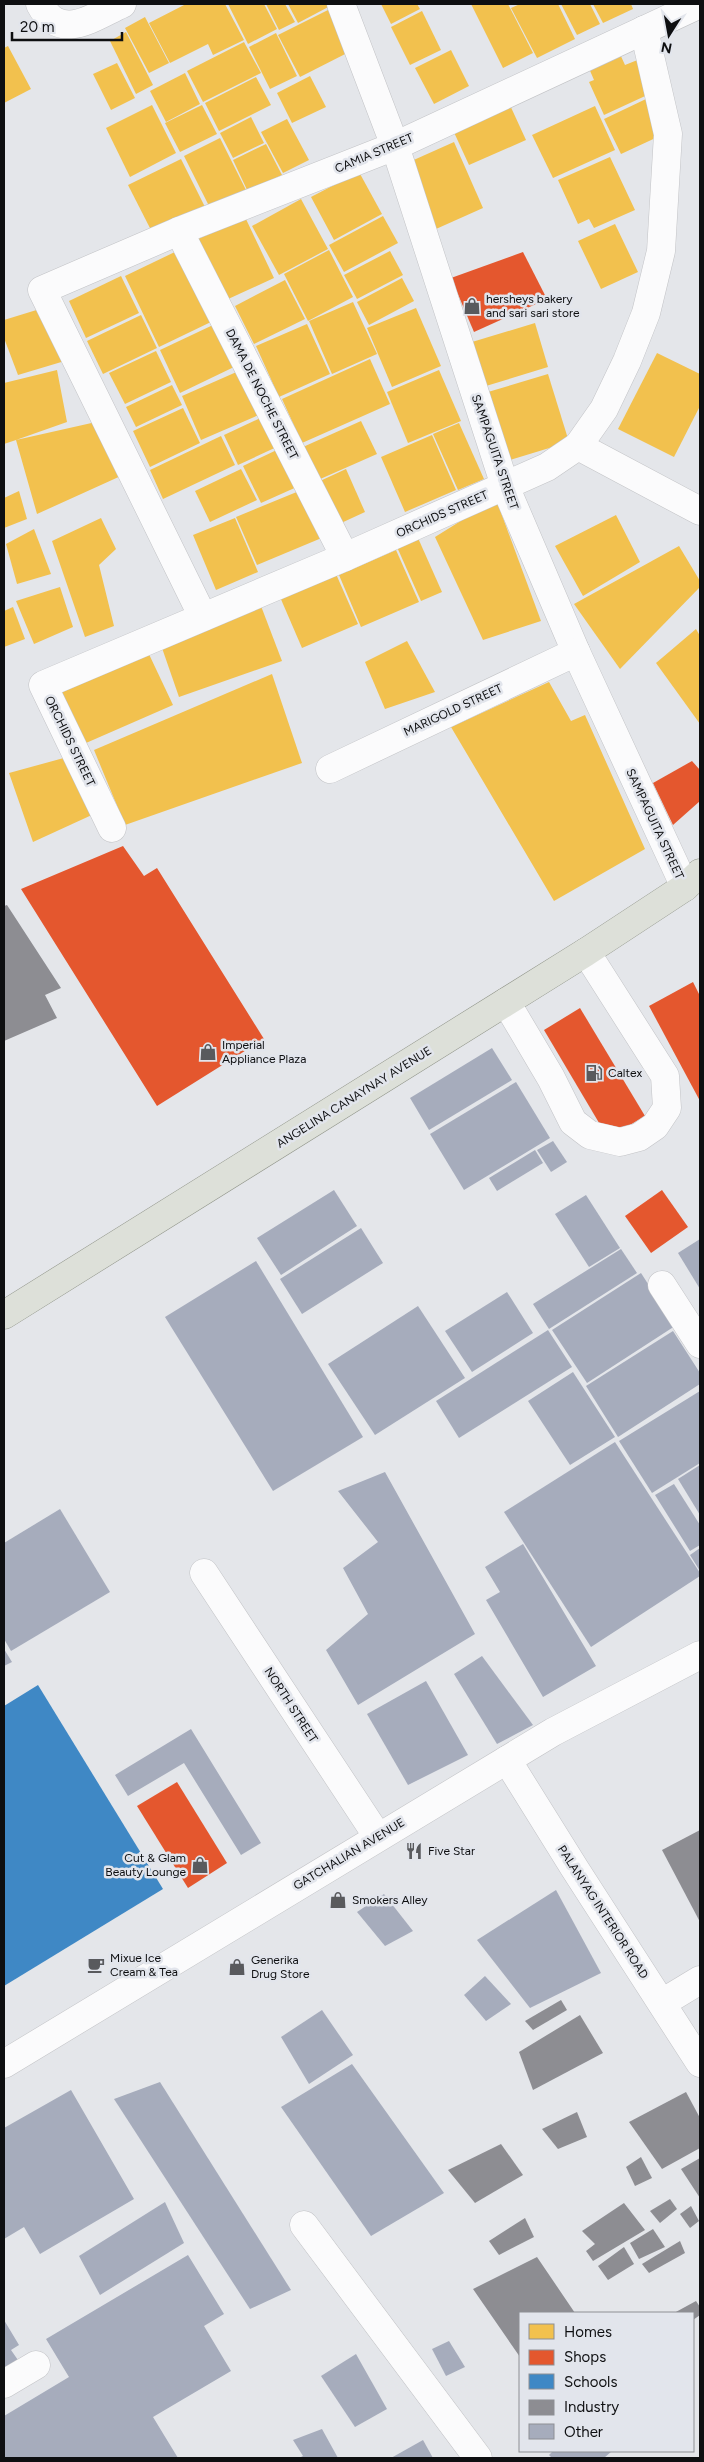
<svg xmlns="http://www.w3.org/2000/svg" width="704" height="2462" viewBox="0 0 704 2462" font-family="Figtree,sans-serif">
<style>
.homes{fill:#f2c14e}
.shops{fill:#e4572e}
.schools{fill:#3f88c5}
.industry{fill:#8d8d92}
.building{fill:#a6acbc}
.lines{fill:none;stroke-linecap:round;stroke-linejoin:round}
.minor-casing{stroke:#c2c3c6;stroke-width:29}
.major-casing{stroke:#91958a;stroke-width:29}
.minor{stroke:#fbfbfc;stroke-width:28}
.major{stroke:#dde0d9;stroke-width:28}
.labels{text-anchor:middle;stroke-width:5;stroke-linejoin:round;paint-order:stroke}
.street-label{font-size:12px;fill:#0e0f11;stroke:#e2e5ec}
.poi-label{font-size:12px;fill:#0e0f11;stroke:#e2e5ec;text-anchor:start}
</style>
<rect width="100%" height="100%" fill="#e4e6ea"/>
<g class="homes">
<path d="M186 4H225L244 40 213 55 208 44 170 63 149 23Z"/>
<path d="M228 4H264L277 29 248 44Z"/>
<path d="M266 4H285L295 22 279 30Z"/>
<path d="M288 4H334L298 23Z"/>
<path d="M381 4H417L420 9 391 24Z"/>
<path d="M471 4H508L533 53 503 68Z"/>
<path d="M520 4H558L575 39 537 58 511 8Z"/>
<path d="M561 4H590L600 24 577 35Z"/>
<path d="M593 4H631L633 9 603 23Z"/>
<path d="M334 7 355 49 300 77 278 35Z"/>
<path d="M422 11 441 50 410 65 391 27Z"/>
<path d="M145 17 169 63 149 73 125 28Z"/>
<path d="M126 32 153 85 136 94 110 41Z"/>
<path d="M276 33 297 76 270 89 249 47Z"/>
<path d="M244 42 261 73 203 102 187 71Z"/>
<path d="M8 46 31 89 4 103V48Z"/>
<path d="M451 50 469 86 434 104 415 68Z"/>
<path d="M619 52 625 65 640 59 656 91 604 115 589 82 594 80 588 66Z"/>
<path d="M117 63 135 98 111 110 93 74Z"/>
<path d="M185 73 200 104 166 122 150 91Z"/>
<path d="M310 76 326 107 292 123 277 93Z"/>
<path d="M256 77 271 105 219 131 205 103Z"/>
<path d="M646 99 662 135 621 154 604 119Z"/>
<path d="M509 103 526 140 469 165 452 128Z"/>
<path d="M152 105 176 153 130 177 106 128Z"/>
<path d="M202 105 217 134 180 152 165 123Z"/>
<path d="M595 106 615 150 553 178 532 135Z"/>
<path d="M251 117 264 143 233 158 220 133Z"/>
<path d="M287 119 309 160 283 173 261 132Z"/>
<path d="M220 138 246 190 210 208 184 156Z"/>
<path d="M454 142 483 208 436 229 407 163Z"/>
<path d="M266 144 282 175 248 192 233 160Z"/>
<path d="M610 157 635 210 594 228 589 219 578 224 558 180Z"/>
<path d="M181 159 205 207 153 234 128 185Z"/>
<path d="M359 172 382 214 334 240 311 197Z"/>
<path d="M301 199 328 249 279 275 252 226Z"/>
<path d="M383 216 398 243 344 272 329 245Z"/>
<path d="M245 217 274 278 226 300 196 240Z"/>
<path d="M615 224 638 272 601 289 578 241Z"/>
<path d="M179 250 213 321 159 347 125 276Z"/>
<path d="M329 250 353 297 308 321 284 274Z"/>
<path d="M390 251 403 275 357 299 344 275Z"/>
<path d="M121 276 139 313 86 338 69 301Z"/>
<path d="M402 278 414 301 369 325 357 302Z"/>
<path d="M285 280 305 319 254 344 235 306Z"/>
<path d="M353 302 377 354 332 374 309 321Z"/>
<path d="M43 308 68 360 18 375 4 338V320Z"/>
<path d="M416 308 441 366 392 387 367 328Z"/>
<path d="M141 315 157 348 103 374 87 341Z"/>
<path d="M535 323 548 367 486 386 472 342Z"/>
<path d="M307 324 330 374 279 397 256 346Z"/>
<path d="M213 325 234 367 180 393 160 350Z"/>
<path d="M156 351 171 382 125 404 109 373Z"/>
<path d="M657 353 700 374V406L674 457 618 429Z"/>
<path d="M370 359 390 404 302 443 282 399Z"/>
<path d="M57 370 67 422 16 440 96 422 123 475 37 514 16 440 4 444V383Z"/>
<path d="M241 370 261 414 201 440 182 396Z"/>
<path d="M439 370 461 421 408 443 387 392Z"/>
<path d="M548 374 569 442 510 460 488 392Z"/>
<path d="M172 385 182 405 136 427 126 407Z"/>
<path d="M183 408 200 443 150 467 133 431Z"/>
<path d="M267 415 281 445 238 465 224 435Z"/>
<path d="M361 421 377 454 318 480 303 447Z"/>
<path d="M459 423 484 479 458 490 433 434Z"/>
<path d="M432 435 456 490 405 512 381 457Z"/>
<path d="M221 436 235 465 163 499 150 470Z"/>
<path d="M281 448 299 486 261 503 243 466Z"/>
<path d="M241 469 257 500 210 522 195 491Z"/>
<path d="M346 469 365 512 339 524 320 481Z"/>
<path d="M304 489 324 537 257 565 236 517Z"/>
<path d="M19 491 27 519 4 528V498Z"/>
<path d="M496 499 541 621 483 640 435 537Z"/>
<path d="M616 515 640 562 583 596 555 546Z"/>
<path d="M101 518 116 549 99 565 114 626 85 637 52 541Z"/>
<path d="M235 518 258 572 216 590 193 535Z"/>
<path d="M34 529 51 574 17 584 6 544Z"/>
<path d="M418 538 442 592 421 601 397 547Z"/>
<path d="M679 546 700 581V587L620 669 574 604Z"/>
<path d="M396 550 419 602 361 627 339 575Z"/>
<path d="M336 574 358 624 302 648 280 597Z"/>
<path d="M60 587 73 627 34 644 16 601Z"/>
<path d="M261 606 282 661 179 697 162 648Z"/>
<path d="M13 607 25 639 4 647V611Z"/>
<path d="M696 629 700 636V724L656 663Z"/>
<path d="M407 641 435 692 385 709 365 662Z"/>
<path d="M147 650 173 705 86 743 60 693Z"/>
<path d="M272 674 302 763 125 825 94 750Z"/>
<path d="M549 682 571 721 585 715 645 849 554 901 451 727Z"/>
<path d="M71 756 94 814 33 842 9 773Z"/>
</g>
<g class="shops">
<path d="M523 252 547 299 474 332 451 278Z"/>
<path d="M692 761 700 770V801L673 825 653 783Z"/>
<path d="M123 846 144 876 157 868 264 1039 157 1106 21 889Z"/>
<path d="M693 982 700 996V1101L649 1006Z"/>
<path d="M580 1008 645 1116 608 1138 544 1030Z"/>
<path d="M662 1190 688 1227 651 1253 625 1216Z"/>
<path d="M177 1782 227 1863 188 1888 137 1806Z"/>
</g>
<path class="schools" d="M38 1685 163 1889 4 1986V1706Z"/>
<g class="industry">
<path d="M7 905 61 988 45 995 57 1018 4 1041V906Z"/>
<path d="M700 1830V1922L662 1850Z"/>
<path d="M561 2000 567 2010 533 2030 525 2021Z"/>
<path d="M580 2015 603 2053 533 2090 519 2052Z"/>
<path d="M686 2092 700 2118V2148L662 2169 629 2122Z"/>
<path d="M577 2112 587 2137 558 2149 542 2129Z"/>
<path d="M501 2144 523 2175 475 2203 448 2170Z"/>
<path d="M641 2157 652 2178 635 2186 626 2167Z"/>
<path d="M700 2158V2198L681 2169Z"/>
<path d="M670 2199 677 2209 660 2223 650 2211Z"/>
<path d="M624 2203 645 2230 593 2261 586 2251 595 2244 582 2231Z"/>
<path d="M691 2206 699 2221 690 2228 680 2214Z"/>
<path d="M525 2218 534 2237 499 2255 489 2241Z"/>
<path d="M653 2229 665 2247 639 2259 630 2243Z"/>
<path d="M680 2241 685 2253 649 2273 642 2264Z"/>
<path d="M624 2247 634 2264 608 2280 598 2266Z"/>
<path d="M537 2257 575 2313H520V2357L473 2289Z"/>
<path d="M696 2301 700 2307V2315L693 2320V2313H674Z"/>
</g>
<g class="building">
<path d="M492 1048 512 1080 429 1130 410 1098Z"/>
<path d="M516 1082 550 1138 464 1190 430 1134Z"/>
<path d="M553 1141 567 1162 551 1172 537 1150Z"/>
<path d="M535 1150 543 1163 497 1191 489 1178Z"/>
<path d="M334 1190 357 1226 281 1275 257 1238Z"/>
<path d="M586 1195 620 1248 589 1267 555 1214Z"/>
<path d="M361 1228 383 1263 302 1314 280 1279Z"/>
<path d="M700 1239V1289L678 1253Z"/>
<path d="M621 1249 637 1273 549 1329 533 1304Z"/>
<path d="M256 1261 363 1437 273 1491 165 1317Z"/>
<path d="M641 1273 675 1326 587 1383 552 1330Z"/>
<path d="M507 1292 533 1333 472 1372 445 1331Z"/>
<path d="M418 1306 465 1378 375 1435 328 1364Z"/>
<path d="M548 1330 572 1367 459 1438 436 1401Z"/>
<path d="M673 1331 700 1373V1384L618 1437 586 1386Z"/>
<path d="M573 1372 615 1437 570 1465 528 1401Z"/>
<path d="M700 1391V1463L652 1493 619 1441Z"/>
<path d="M615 1442 700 1573V1576L591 1647 504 1512Z"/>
<path d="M700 1465V1515L678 1479Z"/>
<path d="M385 1472 475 1634 358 1705 326 1650 368 1614 343 1568 378 1542 338 1491Z"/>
<path d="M674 1484 700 1525V1545L690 1551 655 1495Z"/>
<path d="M60 1509 110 1592 11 1651 4 1639V1543Z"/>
<path d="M523 1544 596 1666 543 1697 486 1600 500 1592 485 1567Z"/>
<path d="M700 1548V1571L690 1555Z"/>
<path d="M4 1649 12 1662 4 1666Z"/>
<path d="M482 1656 533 1725 497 1744 454 1674Z"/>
<path d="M426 1681 468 1755 408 1785 367 1714Z"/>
<path d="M191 1729 261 1843 241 1855 184 1763 128 1796 115 1775Z"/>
<path d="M556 1890 601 1973 530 2008 477 1940Z"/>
<path d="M384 1894 413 1931 385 1946 357 1912Z"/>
<path d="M485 1976 511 2004 486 2021 464 1995Z"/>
<path d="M322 2010 353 2055 309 2084 281 2037Z"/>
<path d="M352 2064 444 2193 371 2236 281 2107Z"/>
<path d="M160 2082 291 2290 250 2309 114 2099Z"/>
<path d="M71 2090 134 2199 40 2254 24 2227 4 2239V2128Z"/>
<path d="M165 2202 184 2243 100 2295 79 2256Z"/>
<path d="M188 2255 224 2314 204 2326 231 2371 153 2417 178 2458H4V2416L69 2377 46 2339Z"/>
<path d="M4 2320 19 2345 11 2350 20 2363 4 2373Z"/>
<path d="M449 2341 465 2367 446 2376 432 2349Z"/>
<path d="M356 2354 387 2409 355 2427 321 2376Z"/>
<path d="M322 2429 338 2458H299L303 2456 293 2440Z"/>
<path d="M423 2440 433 2458H391Z"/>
<path d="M553 2451H612L604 2458H552L549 2455Z"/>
</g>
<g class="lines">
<g class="minor-casing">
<g id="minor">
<path d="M40 4C60 43 93 17 122 4"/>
<path d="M341 4 395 146 505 486 576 652 685 887"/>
<path d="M179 231 345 557"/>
<path d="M578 446 700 511"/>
<path d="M203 617 42 290 179 231 395 146 700 4"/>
<path d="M330 769 576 652"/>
<path d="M112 828 43 685 345 557 547 467 578 446 604 409 627 361 646 313 661 251 668 134 644 30"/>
<path d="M506 1002 551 1078 573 1122 590 1135 620 1142 639 1137 655 1126 667 1108 665 1076 586 952"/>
<path d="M662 1285 700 1344"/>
<path d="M204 1573 378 1837"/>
<path d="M507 1760 575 1869 700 2063"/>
<path d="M662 2003 700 1980"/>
<path d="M4 2064 553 1732 700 1655"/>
<path d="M304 2225 478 2458"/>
<path d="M4 2384 36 2365"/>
</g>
</g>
<g class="major-casing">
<path id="major" d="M4 1315 586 952 685 887 700 873"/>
</g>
<use href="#minor" class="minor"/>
<use href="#major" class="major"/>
</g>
<defs>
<g id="shop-bare" transform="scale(1.35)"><path d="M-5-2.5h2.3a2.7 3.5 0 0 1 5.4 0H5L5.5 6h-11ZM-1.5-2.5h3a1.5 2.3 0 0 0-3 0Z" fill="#595a5d" stroke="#e2e5ec" stroke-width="2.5" paint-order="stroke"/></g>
<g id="fuel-bare" transform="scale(1.35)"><path d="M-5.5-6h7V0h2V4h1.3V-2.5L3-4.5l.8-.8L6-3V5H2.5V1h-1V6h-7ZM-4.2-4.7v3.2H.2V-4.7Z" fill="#595a5d" stroke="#e2e5ec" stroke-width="2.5" paint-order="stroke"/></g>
<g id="restaurant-bare" transform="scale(1.35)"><path d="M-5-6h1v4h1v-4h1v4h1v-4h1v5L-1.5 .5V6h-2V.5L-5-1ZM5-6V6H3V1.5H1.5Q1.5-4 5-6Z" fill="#595a5d" stroke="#e2e5ec" stroke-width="2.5" paint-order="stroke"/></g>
<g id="cafe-bare" transform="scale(1.35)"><path d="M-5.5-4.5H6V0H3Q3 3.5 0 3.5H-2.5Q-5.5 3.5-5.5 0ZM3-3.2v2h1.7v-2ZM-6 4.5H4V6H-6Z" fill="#595a5d" stroke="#e2e5ec" stroke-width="2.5" paint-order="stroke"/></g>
</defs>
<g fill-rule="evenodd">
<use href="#shop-bare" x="472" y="306"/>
<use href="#shop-bare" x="208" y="1052"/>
<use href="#fuel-bare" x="594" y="1073"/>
<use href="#restaurant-bare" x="414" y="1851"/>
<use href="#shop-bare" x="200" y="1865"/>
<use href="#shop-bare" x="338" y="1900"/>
<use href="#cafe-bare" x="96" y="1965"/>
<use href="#shop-bare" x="237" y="1967"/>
</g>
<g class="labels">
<g class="street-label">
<text transform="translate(374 153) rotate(-23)" y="4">CAMIA STREET</text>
<text transform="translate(262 394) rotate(63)" y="4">DAMA DE NOCHE STREET</text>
<text transform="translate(495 452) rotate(71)" y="4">SAMPAGUITA STREET</text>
<text transform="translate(442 514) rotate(-24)" y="4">ORCHIDS STREET</text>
<text transform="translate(453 710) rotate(-25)" y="4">MARIGOLD STREET</text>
<text transform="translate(70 741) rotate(64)" y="4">ORCHIDS STREET</text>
<text transform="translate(655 824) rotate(65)" y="4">SAMPAGUITA STREET</text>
<text transform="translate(354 1097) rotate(-32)" y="4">ANGELINA CANAYNAY AVENUE</text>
<text transform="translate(291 1705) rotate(57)" y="4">NORTH STREET</text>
<text transform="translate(349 1854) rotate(-31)" y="4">GATCHALIAN AVENUE</text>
<text transform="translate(603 1912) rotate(57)" y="4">PALANYAG INTERIOR ROAD</text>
</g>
<g class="poi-label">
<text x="486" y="303">hersheys bakery<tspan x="486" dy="14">and sari sari store</tspan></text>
<text x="222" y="1049">Imperial<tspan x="222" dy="14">Appliance Plaza</tspan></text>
<text x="608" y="1077">Caltex</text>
<text x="428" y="1855">Five Star</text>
<text x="186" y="1862" text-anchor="end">Cut &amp; Glam<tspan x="186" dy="14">Beauty Lounge</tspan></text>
<text x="352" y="1904">Smokers Alley</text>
<text x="110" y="1962">Mixue Ice<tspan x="110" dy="14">Cream &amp; Tea</tspan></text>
<text x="251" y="1964">Generika<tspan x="251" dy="14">Drug Store</tspan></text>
</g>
</g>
<rect width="704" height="2462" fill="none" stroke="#0e0f11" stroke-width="10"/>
<rect x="519" y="2312" width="175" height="140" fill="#e2e5ec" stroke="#8d8f94"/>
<rect x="529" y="2324" width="25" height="15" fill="#f2c14e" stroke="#8d8f94"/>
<text x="564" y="2337" font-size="15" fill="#0e0f11">Homes</text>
<rect x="529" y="2350" width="25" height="15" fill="#e4572e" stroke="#8d8f94"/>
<text x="564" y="2362" font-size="15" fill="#0e0f11">Shops</text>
<rect x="529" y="2374" width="25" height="15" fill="#3f88c5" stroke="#8d8f94"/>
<text x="564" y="2387" font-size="15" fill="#0e0f11">Schools</text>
<rect x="529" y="2400" width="25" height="15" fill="#8d8d92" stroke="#8d8f94"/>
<text x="564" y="2412" font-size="15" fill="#0e0f11">Industry</text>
<rect x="529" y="2424" width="25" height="15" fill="#a6acbc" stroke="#8d8f94"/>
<text x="564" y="2437" font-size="15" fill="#0e0f11">Other</text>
<g transform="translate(669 35) rotate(191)" stroke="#e2e5ec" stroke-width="4" paint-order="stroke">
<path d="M0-4L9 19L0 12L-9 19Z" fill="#0e0f11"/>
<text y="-8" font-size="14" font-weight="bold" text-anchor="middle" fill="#0e0f11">N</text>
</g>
<path d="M12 32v8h110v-8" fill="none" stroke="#0e0f11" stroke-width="2.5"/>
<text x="20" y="32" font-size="15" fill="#0e0f11" stroke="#e2e5ec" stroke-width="4" paint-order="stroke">20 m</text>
</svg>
